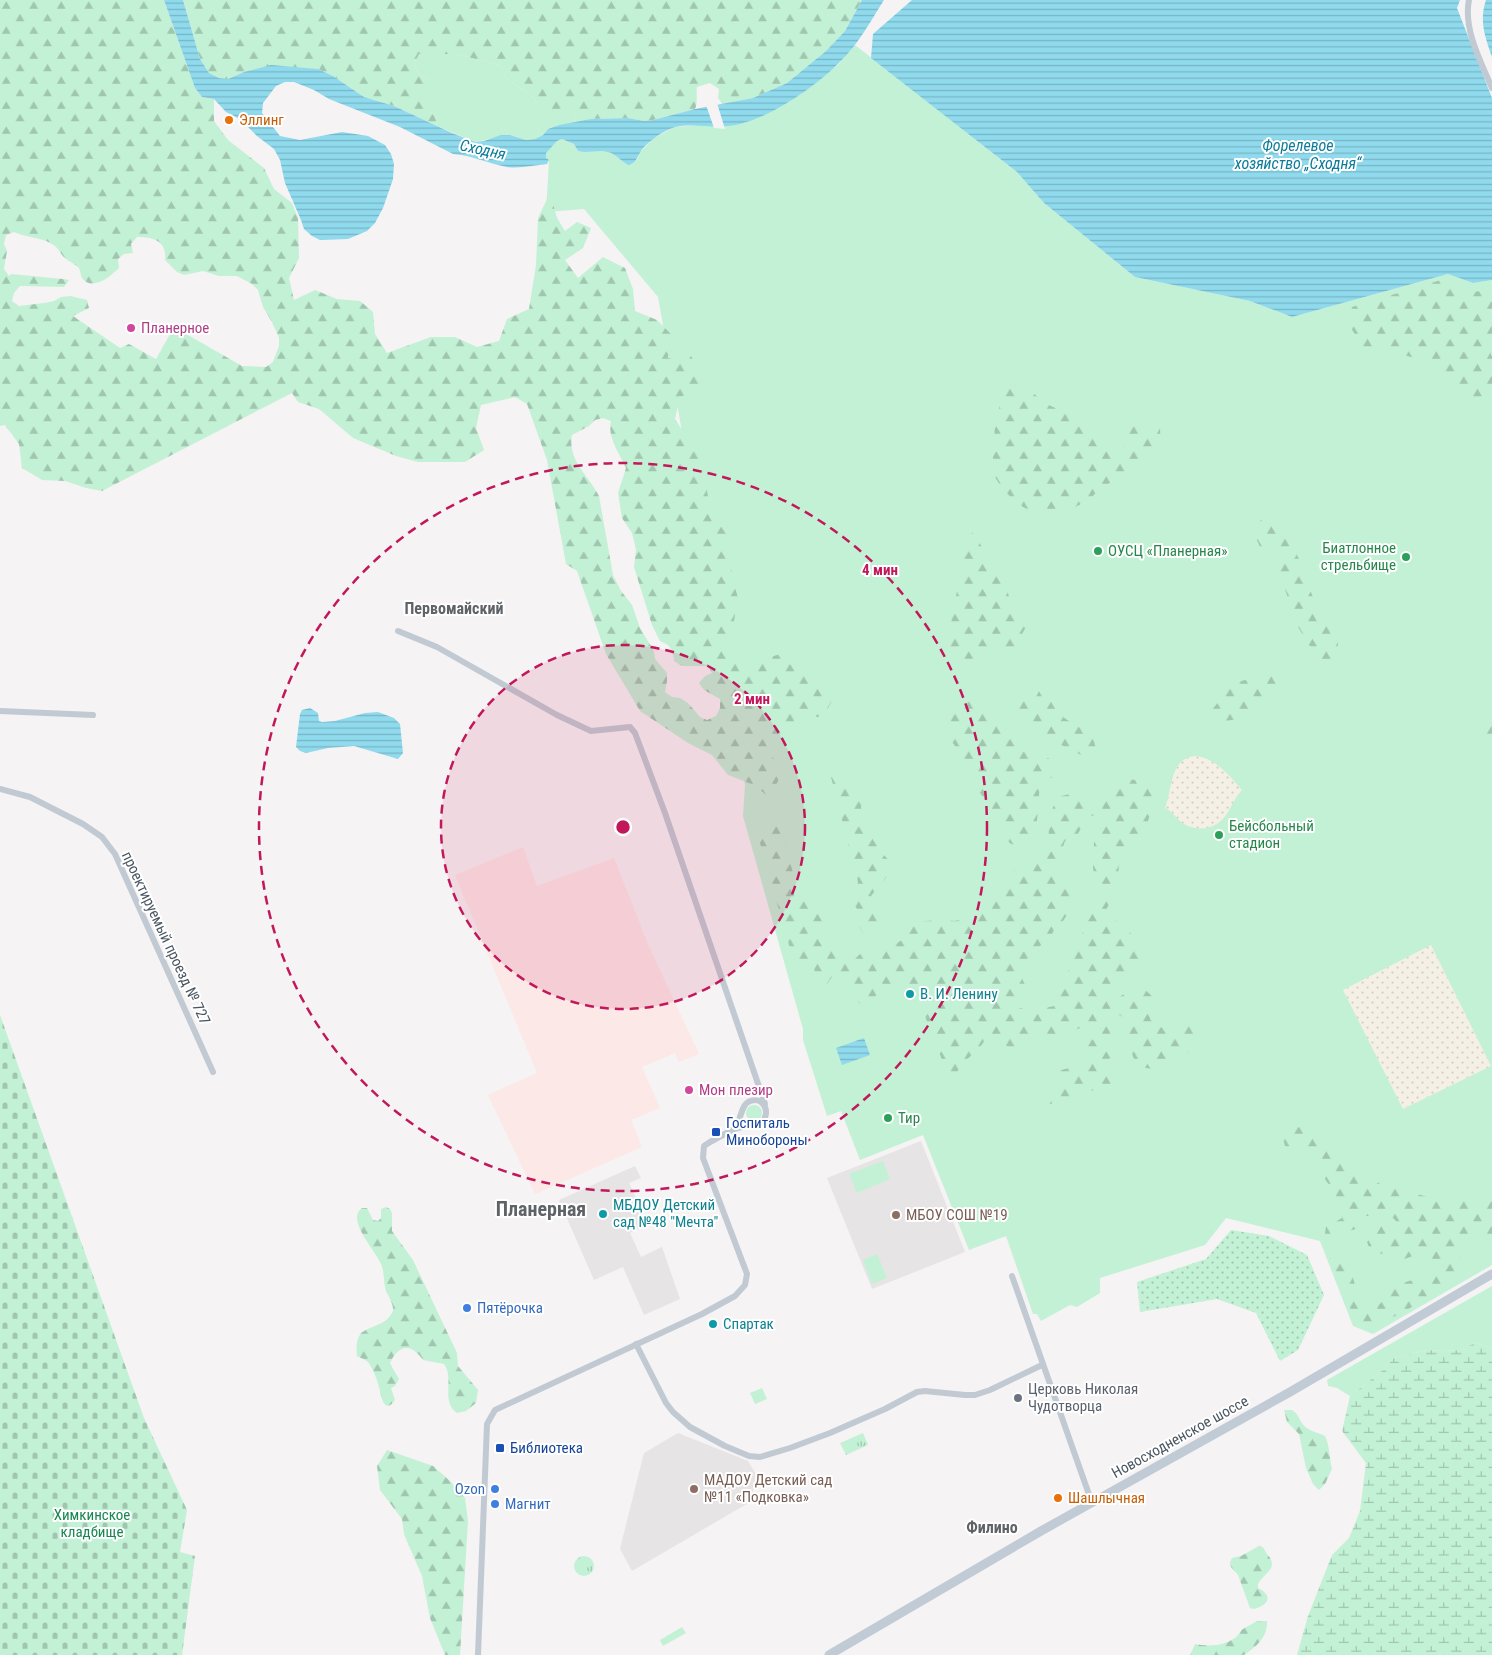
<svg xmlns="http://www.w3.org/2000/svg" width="1492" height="1655" viewBox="0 0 1492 1655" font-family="'Roboto Condensed',sans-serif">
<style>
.education{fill:#e6e4e5}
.medical{fill:#fce8e6}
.grass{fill:#c3f1d5}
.forest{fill:url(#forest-firs);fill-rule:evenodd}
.wetland{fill:url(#wetland-marsh)}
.sand{fill:url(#sand-dots)}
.cemetery{fill:url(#cemetery-stones)}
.park{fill:url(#park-tufts)}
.garden{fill:url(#garden-dots)}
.water{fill:url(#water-rules)}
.pier{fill:#f5f3f3}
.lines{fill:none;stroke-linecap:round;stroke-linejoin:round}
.street{stroke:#c1cad2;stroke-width:6}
.secondary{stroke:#c1cbd6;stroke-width:9}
.ring{fill:none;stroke:#c2185b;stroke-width:2.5;stroke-dasharray:9 6}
.food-dot{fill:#e8710a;stroke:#fff;stroke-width:2}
.hotel-dot{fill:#d1479c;stroke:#fff;stroke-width:2}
.leisure-dot{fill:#2e9e5b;stroke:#fff;stroke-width:2}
.culture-dot{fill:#0f9aa8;stroke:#fff;stroke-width:2}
.transit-dot{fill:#1a4fb4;stroke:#fff;stroke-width:2}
.education-dot{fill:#8d6e63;stroke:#fff;stroke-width:2}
.shop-dot{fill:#3f7fe0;stroke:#fff;stroke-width:2}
.worship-dot{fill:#6b7280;stroke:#fff;stroke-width:2}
.labels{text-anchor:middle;stroke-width:4;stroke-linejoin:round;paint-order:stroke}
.food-label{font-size:15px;fill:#c56008;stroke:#fff;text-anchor:start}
.hotel-label{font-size:15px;fill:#b23c85;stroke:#fff;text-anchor:start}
.leisure-label{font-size:15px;fill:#27864d;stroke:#fff;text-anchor:start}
.street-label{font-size:15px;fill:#4a5661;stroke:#fff}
.culture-label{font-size:15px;fill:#0d838f;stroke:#fff;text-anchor:start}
.transit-label{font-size:15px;fill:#164399;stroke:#fff;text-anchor:start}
.education-label{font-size:15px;fill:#785e54;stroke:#fff;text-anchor:start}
.shop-label{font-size:15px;fill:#366cbe;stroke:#fff;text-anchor:start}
.worship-label{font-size:15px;fill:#5b616d;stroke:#fff;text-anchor:start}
.park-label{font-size:15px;fill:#17864f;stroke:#fff}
.water-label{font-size:16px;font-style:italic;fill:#0c7c9b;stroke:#fff}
.neighbourhood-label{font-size:16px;font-weight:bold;fill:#5f6368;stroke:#fff}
.district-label{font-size:20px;font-weight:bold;fill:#5f6368;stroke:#fff}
.centre{fill:#c2185b;stroke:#fff;stroke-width:2.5}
.ring-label{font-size:15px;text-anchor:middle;font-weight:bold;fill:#c2185b;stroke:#fff;stroke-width:4;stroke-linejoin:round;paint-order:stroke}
</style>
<defs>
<pattern id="forest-firs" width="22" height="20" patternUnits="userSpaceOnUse" patternTransform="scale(1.25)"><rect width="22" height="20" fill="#c3f1d5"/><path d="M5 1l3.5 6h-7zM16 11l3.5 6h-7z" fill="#a0c6b0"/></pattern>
<pattern id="wetland-marsh" width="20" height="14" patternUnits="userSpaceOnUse" patternTransform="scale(1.25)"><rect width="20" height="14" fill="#c3f1d5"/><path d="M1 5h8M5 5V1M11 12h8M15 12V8" fill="none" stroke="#a0c6b0"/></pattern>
<pattern id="sand-dots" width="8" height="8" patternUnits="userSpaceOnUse" patternTransform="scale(1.25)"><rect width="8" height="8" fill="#f5f0e5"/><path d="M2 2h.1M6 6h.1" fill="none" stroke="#d4d0c7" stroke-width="1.8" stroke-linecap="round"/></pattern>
<pattern id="cemetery-stones" width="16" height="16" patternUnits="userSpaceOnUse" patternTransform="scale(1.25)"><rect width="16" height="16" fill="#c3f1d5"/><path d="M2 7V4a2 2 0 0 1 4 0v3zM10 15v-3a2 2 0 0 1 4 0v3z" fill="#a0c6b0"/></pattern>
<pattern id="park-tufts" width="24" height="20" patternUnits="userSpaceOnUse" patternTransform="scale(1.25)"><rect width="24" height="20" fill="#c3f1d5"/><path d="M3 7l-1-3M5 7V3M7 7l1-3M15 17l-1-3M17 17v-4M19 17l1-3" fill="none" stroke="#a0c6b0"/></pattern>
<pattern id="garden-dots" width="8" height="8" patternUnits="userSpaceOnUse" patternTransform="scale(1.25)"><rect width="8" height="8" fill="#c3f1d5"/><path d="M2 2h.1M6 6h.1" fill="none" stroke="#a0c6b0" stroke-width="1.8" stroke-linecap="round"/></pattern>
<pattern id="water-rules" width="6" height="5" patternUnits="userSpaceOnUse" patternTransform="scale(1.25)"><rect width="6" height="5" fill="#90daee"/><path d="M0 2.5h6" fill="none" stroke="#78b4c4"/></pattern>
</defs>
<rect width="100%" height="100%" fill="#f5f3f3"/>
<g class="education">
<path d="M921 1141 965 1252 872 1289 827 1178Z"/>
<path d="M635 1166 641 1178 629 1183 648 1224 630 1233 641 1257 662 1247 680 1299 644 1315 623 1267 594 1280 559 1200Z"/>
<path d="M678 1433 748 1461 757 1476 750 1502 632 1571 620 1549 644 1453Z"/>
</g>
<path class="medical" d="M523 847 537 886 614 858 648 944 699 1054 679 1062 675 1053 642 1067 660 1108 631 1120 642 1147 535 1194 488 1095 537 1073 455 875Z"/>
<g class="grass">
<path d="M855 45 1017 172 1044 203 1135 277 1250 301 1292 317 1448 274 1473 283 1492 280V1265L1373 1334 1353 1326 1320 1241 1226 1218 1205 1245 1100 1278V1293L1077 1307 1070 1305 1041 1321 1037 1314H1033L1006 1236 969 1250 923 1135 860 1160 841 1111 827 1116 803 1040V1029L743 816 745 785 658 297 584 209 546 212 549 161 546 158 545 153 557 141 562 139 574 144 578 151C584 153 589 151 595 151 609 149 616 154 625 163L637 160 640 152 653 139 674 127 704 125 728 126 837 66Z"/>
<path d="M419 54H455L500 65 506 78 533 97 539 107 574 109 576 123 559 125 548 129 543 135 535 139 526 140 510 135 475 142 437 126 435 116 428 111V80L418 73 414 64Z"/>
<circle cx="754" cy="1113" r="8"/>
<path d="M883 1161 890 1179 857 1193 849 1174Z"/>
<path d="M877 1254 887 1278 872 1284 863 1260Z"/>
<path d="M1492 1286V1348L1475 1343 1460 1350 1444 1351 1427 1350 1394 1358 1383 1370 1350 1396 1337 1388 1328 1386 1327 1380Z"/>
</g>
<g class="forest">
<path d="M0 0H164L195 88 202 97 214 99V121L228 140 264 168 274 189 292 203 298 218 299 258 289 278 294 300 315 290 337 299 360 301 373 312 375 334 387 353 431 337H455L477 347 499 341 507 319 529 309 536 265 538 218 550 193 557 218 565 231 577 222 591 228 583 248 565 260 578 278 603 257 625 268 633 289 635 311 657 320 673 336 668 358 691 356 698 367 701 389 680 397 675 419 688 439 702 455 704 477 712 515 726 533 728 555 738 599 734 621 723 642 734 662 758 660 781 654 797 672 818 680 834 697C821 721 824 719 797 713L789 734 767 735 779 779 773 791 774 801 754 785 728 775 712 755 688 743 640 711 606 654 577 571 566 564 547 460 527 404 515 397 481 405 476 428 484 450 465 462H418L396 456 353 438 319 409 298 402 292 393 102 491 86 488 65 481 42 480 22 468 19 444 5 425 0 426ZM14 232C27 238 44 237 55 246 59 249 61 255 65 258 69 262 74 263 78 267 81 270 80 274 82 278 92 292 111 276 119 268L118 259 124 254 133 253 131 244 137 237C154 237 167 241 165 260L177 272 184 275 203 271 219 276H237L252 284 258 290 263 307 272 322 279 338V346L273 362 266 367 242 366 174 327 156 359 129 344 120 348 73 316 89 308 87 300 70 296 61 297 54 301 44 303 19 306 12 301 14 293 20 286 64 287 69 280 63 279 11 274 9 276 4 269 7 251 4 244 6 235ZM603 418 611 421C607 437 619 453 626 468L618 493 622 518 632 533 634 541 636 550 634 567 652 625 660 641 668 645 673 652 674 661 682 666H708L712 673 705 676 699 683 704 690 720 699V708L716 716 707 720 700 717 688 703 680 698 672 697 665 692 667 681V673L655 659 654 651 640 628 632 605 621 591 613 575 599 496C589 476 567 460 572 435L589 426 595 420Z"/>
<path d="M183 0H862L845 31 826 51 787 83 753 98 723 104 718 98 719 89 710 83 697 87C696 95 698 102 695 109L653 120 644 121 628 118 591 119 576 123 574 109 550 110 539 107 533 97 506 78 500 65 455 54H419L414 64 418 73 428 80V111L435 116 437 126 394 106 364 97 333 76 318 69 244 72 228 79 219 78 209 73 200 59Z"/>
<path d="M1441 280C1465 294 1465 294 1492 289V346L1489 349 1492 357V399L1480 402 1458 394 1446 374 1429 361 1407 356 1386 347H1363L1349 325 1352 307Z"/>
<path d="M1027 387 1044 403 1087 422 1115 455 1125 445 1124 431 1131 421 1160 428 1161 449 1144 465 1104 486 1087 501 1065 512 1043 517 1023 507 1005 492 992 473 995 425 1004 388Z"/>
<path d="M1261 519 1281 523 1299 559 1315 603 1338 641 1337 659 1327 674 1298 627 1280 575 1278 543 1263 553 1255 536Z"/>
<path d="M973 532 1006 587 1013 609 1026 627 1014 648 991 649 970 661 948 663 947 643 967 539Z"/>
<path d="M1268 667 1279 669 1278 681 1275 692 1269 702 1249 718 1214 722 1211 711 1234 683 1245 680 1254 682Z"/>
<path d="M1045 690C1049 697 1052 705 1057 711 1069 727 1103 730 1094 757H1085L1018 723 1014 712V698L1023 696 1035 699 1039 691Z"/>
<path d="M978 700 990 705 998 729 1026 751 1048 758 1057 764 1060 772 1041 784C1036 801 1041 822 1031 839 1029 841 1025 844 1022 846L1011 844 1002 836 987 802 980 793 959 751 952 742 949 731V718L956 708 966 702Z"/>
<path d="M1492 723V748L1485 744C1482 734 1483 729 1492 723Z"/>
<path d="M842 774 857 787 863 797 861 808 866 818 873 827 878 850 887 858 891 868C887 880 878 886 871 896 884 913 886 920 875 939L864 935 858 925 861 914 854 905 858 882 831 777Z"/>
<path d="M1124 778 1135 780 1137 784 1148 788 1157 794 1146 827 1130 845 1119 865 1117 889 1106 910C1113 921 1115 919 1124 926 1133 934 1145 953 1143 966 1143 969 1140 974 1138 977 1120 975 1109 982 1102 999 1117 1002 1118 997 1130 990 1134 988 1139 989 1143 988L1152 996 1150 1007V1019L1158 1027C1170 1029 1180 1025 1192 1026L1197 1036 1193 1047 1185 1056C1172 1058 1163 1062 1152 1069 1149 1068 1143 1068 1140 1066 1129 1058 1129 1036 1129 1024L1120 1015 1110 1021V1032L1114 1055 1105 1062 1112 1071 1116 1083 1047 1105 1042 1101C1053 1093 1060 1088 1055 1073 1068 1066 1073 1070 1085 1060L1082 1046 1091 1040 1101 1037 1085 1027 1050 1036 1040 1032 1028 1034 1023 1044 1012 1050 1003 1043 996 1034 986 1038C978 1052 975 1052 964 1062 960 1066 955 1077 951 1083L921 1006 931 1000 938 991 927 985 892 988 881 990 873 999 861 1004C849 996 849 990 847 975L836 971 823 990 810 960 793 959 758 836 763 824 766 822 782 829 800 901 817 898C823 910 825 918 820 932 826 945 840 955 855 959L863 951 873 947 895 944 904 939 910 929 919 922 943 919 954 921 965 919 974 913 985 910 994 903 998 892 1008 887 1010 876 1017 867 1028 868C1054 851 1046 847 1050 820 1051 812 1054 804 1057 797L1079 792 1089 797 1100 801 1110 795ZM1100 815 1099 832 1094 842 1093 868 1098 892 1097 904 1085 923 1079 945 1054 1006 1031 1011 1020 1008V997L1026 987 1021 976 1015 967 1026 961 1032 952 1050 938 1055 928 1063 921 1069 912 1071 901 1070 889 1059 869V858L1065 841 1077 835 1089 816Z"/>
<path d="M1295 1127 1312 1128C1319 1150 1328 1143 1336 1155 1339 1160 1341 1165 1344 1170 1351 1172 1355 1171 1361 1172 1370 1174 1376 1183 1384 1186L1445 1201H1472L1492 1198V1237L1465 1241C1460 1249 1461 1255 1458 1264L1460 1272V1281L1371 1329 1363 1328 1356 1323 1330 1258 1336 1252 1344 1253 1351 1260C1352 1280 1356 1303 1380 1304 1387 1294 1396 1284 1409 1281 1419 1278 1423 1280 1431 1272L1432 1263C1413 1246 1409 1264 1393 1259 1390 1258 1388 1256 1386 1255 1380 1253 1375 1252 1370 1250L1367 1242 1373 1235 1376 1227 1384 1224 1387 1233 1396 1236 1402 1230 1397 1222 1391 1216H1365C1355 1238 1349 1226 1332 1236L1325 1234 1326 1225 1335 1222 1342 1218 1341 1209 1335 1194 1325 1179 1323 1162C1317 1156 1310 1150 1301 1149 1293 1149 1293 1150 1285 1146L1283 1138 1287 1129Z"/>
<path d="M386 1207 390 1209 392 1213V1231L413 1260 457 1353 458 1366 478 1390 476 1403 466 1411 457 1413C440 1401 455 1379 444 1364L423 1360C411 1342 398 1345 390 1363L392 1367 399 1379 395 1386 391 1388 395 1400C384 1416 381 1395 379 1387 377 1380 374 1371 370 1365 368 1360 362 1359 357 1356 356 1348 356 1340 361 1333 370 1326 384 1325 390 1316 392 1313 393 1312 393 1309 393 1303 388 1296 386 1291 383 1282 385 1273 381 1264 376 1251 345 1219 362 1208H367L373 1220 378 1221 381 1218V1209Z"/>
<path d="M1284 1410H1292C1300 1416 1297 1416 1302 1423 1307 1431 1317 1432 1325 1436 1330 1446 1329 1457 1332 1469L1325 1484 1319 1490 1313 1484 1306 1468 1299 1434 1287 1422Z"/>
<path d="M387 1450 433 1466 450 1481 465 1498 468 1521 460 1655H445L430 1618 422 1576 404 1534 402 1519 380 1490 377 1466Z"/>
<path d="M1259 1546C1265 1547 1264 1550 1267 1554 1280 1568 1264 1573 1258 1584V1588C1274 1596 1268 1605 1254 1609L1250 1608 1238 1575 1231 1567 1230 1562 1232 1558 1241 1556Z"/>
<path d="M1257 1621H1267C1268 1637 1256 1647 1244 1655H1190L1195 1644C1208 1647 1228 1646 1238 1635 1241 1632 1240 1631 1243 1629 1247 1626 1253 1624 1257 1621Z"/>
</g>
<path class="wetland" d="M1475 1343 1492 1348V1655H1297L1308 1616 1332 1555 1349 1538 1360 1511 1366 1463 1342 1431 1350 1396 1383 1370 1394 1358 1427 1350 1444 1351 1460 1350Z"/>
<g class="sand">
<path d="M1195 756C1214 757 1230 776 1242 790 1229 804 1228 824 1206 828 1199 829 1192 828 1186 825 1177 821 1174 812 1165 808 1173 789 1169 759 1195 756Z"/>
<path d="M1431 945 1491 1066 1403 1109 1343 990Z"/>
</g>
<path class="cemetery" d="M0 1015 144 1418 187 1510 180 1552 195 1556 182 1655H0Z"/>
<g class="park">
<path d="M762 1388 767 1399 755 1404 750 1393Z"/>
<path d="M863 1433 868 1445 846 1455 840 1443Z"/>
<circle cx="584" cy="1566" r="10"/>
<path d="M682 1627 686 1633 663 1646 660 1640Z"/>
</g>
<path class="garden" d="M1231 1230 1269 1236 1307 1255 1324 1295 1298 1350 1280 1361 1256 1313 1217 1299 1140 1312 1137 1282 1206 1259Z"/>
<g class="water">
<path d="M164 0H183L200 59 209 73 219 78 228 79 244 72 271 65 318 69 333 76 364 97 394 106 452 133 475 142 484 141 501 135H510L526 140 535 139 543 135 548 129 559 125 591 119 628 118 644 121 653 120 695 109 753 98 787 83 826 51 845 31 862 0H884C873 17 863 36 850 51 825 81 768 122 728 126 711 128 693 123 675 127 665 130 647 142 641 151 637 157 637 162 629 165 621 162 617 154 608 152 598 149 588 154 578 151L574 144 562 139 557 141 546 153V158L549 160 547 164C534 165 521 169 507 167 489 164 471 155 453 154L400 127 329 99 314 90 294 82H285L276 86 263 103 262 113 280 136 300 140 342 132 368 136 385 145 391 154 394 164 393 179 383 208 375 223 367 231 348 239 320 240 312 236 304 229 301 220 285 183 280 160 274 149 257 136 240 119 226 112 214 99 202 97 195 88Z"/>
<path d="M912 0H1460L1457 8 1492 98V280L1473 283 1448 274 1292 317 1250 301 1135 277 1044 203 1017 172 871 58 873 34Z"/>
<path d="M1486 0H1492V57C1485 36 1479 21 1486 0Z"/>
<path d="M310 708 318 713 319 721 322 722 335 721 365 713 378 712 394 718 400 724 403 753 398 759 354 746 328 748 306 753 300 751 296 747 300 714 302 710Z"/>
<path d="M864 1038 870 1055 842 1065 836 1048Z"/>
</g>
<path class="pier" d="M717 103 725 129 714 128 706 105Z"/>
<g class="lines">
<g class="street">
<path d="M1469 0C1463 29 1481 62 1492 88"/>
<path d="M398 631 437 647 557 715 591 731 630 727 635 733 665 813 765 1104"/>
<path d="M0 711 93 715"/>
<path d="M0 789 30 797 83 824 102 837 115 854 213 1072"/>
<path d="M1012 1276 1092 1503"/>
<path d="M636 1344 666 1403 673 1412 690 1427 725 1446 749 1456 760 1457 790 1448 830 1433 885 1409 917 1392 925 1391 965 1395H975L990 1390 1042 1365"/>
<path d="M478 1655 487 1424 495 1410 702 1314 735 1296 745 1285 747 1274 703 1158 704 1146 710 1142 734 1129 762 1122C772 1111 762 1095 748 1102 741 1106 741 1121 734 1129"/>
</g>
<path class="secondary" d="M829 1655 1041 1531 1290 1392 1492 1274"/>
</g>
<circle cx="623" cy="827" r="182" fill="#c2185b" fill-opacity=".12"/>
<g class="ring">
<circle cx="623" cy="827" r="182"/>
<circle cx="623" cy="827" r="364"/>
</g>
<g class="food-dot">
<circle cx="229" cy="120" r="5"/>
<circle cx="1058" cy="1498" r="5"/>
</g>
<g class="hotel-dot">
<circle cx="131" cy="328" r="5"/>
<circle cx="689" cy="1090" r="5"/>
</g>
<g class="leisure-dot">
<circle cx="1098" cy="551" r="5"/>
<circle cx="1406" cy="557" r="5"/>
<circle cx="1219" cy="835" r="5"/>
<circle cx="888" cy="1118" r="5"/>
</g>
<g class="culture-dot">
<circle cx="910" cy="994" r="5"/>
<circle cx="603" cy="1214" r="5"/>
<circle cx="713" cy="1324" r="5"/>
</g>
<g class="transit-dot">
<rect x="711" y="1127" width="10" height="10" rx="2.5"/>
<rect x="495" y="1443" width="10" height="10" rx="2.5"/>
</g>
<g class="education-dot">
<circle cx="896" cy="1215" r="5"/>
<circle cx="694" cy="1489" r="5"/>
</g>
<g class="shop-dot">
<circle cx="467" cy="1308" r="5"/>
<circle cx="495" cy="1489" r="5"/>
<circle cx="495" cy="1504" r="5"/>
</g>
<circle class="worship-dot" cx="1018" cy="1398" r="5"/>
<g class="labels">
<g class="food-label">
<text x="239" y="125">Эллинг</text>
<text x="1068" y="1503">Шашлычная</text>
</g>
<g class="hotel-label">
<text x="141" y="333">Планерное</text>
<text x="699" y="1095">Мон плезир</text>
</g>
<g class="leisure-label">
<text x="1396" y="553" text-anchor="end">Биатлонное<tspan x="1396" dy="17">стрельбище</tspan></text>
<text x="1108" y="556">ОУСЦ «Планерная»</text>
<text x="1229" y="831">Бейсбольный<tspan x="1229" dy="17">стадион</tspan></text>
<text x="898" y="1123">Тир</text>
</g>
<g class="street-label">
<text transform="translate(166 938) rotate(65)" y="5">проектируемый проезд № 727</text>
<text transform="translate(1180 1437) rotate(-29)" y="5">Новосходненское шоссе</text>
</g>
<g class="culture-label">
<text x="920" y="999">В. И. Ленину</text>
<text x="613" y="1210">МБДОУ Детский<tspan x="613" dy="17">сад №48 "Мечта"</tspan></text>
<text x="723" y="1329">Спартак</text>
</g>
<g class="transit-label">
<text x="726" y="1128">Госпиталь<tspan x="726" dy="17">Минобороны</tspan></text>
<text x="510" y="1453">Библиотека</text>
</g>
<g class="education-label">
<text x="906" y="1220">МБОУ СОШ №19</text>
<text x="704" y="1485">МАДОУ Детский сад<tspan x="704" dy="17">№11 «Подковка»</tspan></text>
</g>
<g class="shop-label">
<text x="477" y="1313">Пятёрочка</text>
<text x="485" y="1494" text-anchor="end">Ozon</text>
<text x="505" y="1509">Магнит</text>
</g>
<g class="worship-label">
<text x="1028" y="1394">Церковь Николая<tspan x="1028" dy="17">Чудотворца</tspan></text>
</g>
<g class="park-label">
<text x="92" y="1520">Химкинское<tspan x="92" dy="17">кладбище</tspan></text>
</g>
<g class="water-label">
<text x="1298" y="151">Форелевое<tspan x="1298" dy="18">хозяйство „Сходня“</tspan></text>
<text transform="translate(483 149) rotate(12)" y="6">Сходня</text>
</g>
<g class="neighbourhood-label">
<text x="454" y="614">Первомайский</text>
<text x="992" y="1533">Филино</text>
</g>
<g class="district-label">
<text x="541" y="1216">Планерная</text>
</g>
</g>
<circle cx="623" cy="827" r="8" class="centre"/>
<g class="ring-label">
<text x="880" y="575">4 мин</text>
<text x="752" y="704">2 мин</text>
</g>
</svg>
